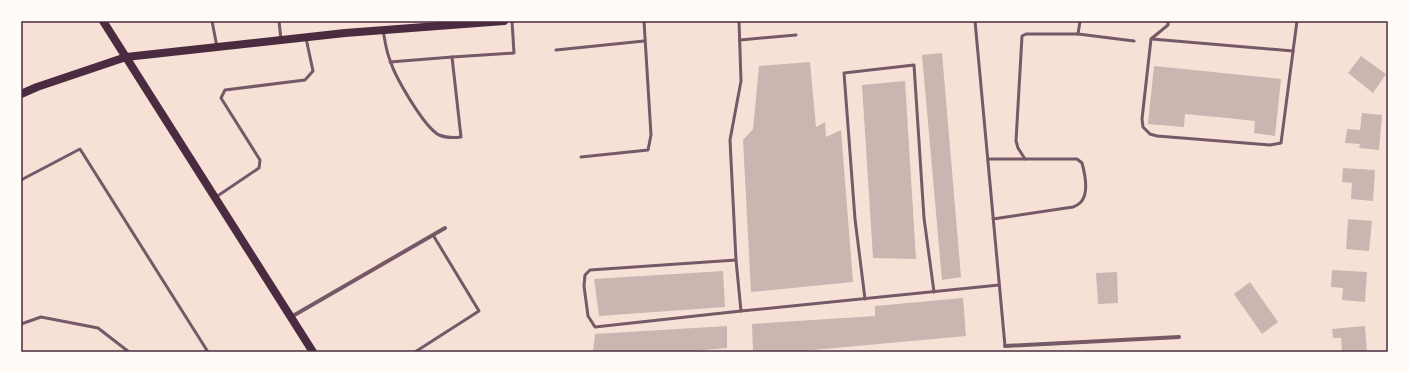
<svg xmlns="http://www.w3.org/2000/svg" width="1409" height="373" viewBox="0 0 1409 373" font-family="'Exo 2',sans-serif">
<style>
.building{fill:#ccb4b1}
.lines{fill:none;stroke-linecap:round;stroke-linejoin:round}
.service{stroke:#755966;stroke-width:3}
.minor{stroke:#755966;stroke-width:4}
.secondary{stroke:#4a2c40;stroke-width:8}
.neatline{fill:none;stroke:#4a2c40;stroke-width:1.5}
</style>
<rect width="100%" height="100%" fill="#f7e1d7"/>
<g class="building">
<path d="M942 53 961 277 942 280 922 55Z"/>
<path d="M1361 56 1386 74 1373 93 1348 73Z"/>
<path d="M810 62 816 127 825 122 826 137 841 130 853 282 751 292 743 140 753 129 759 66Z"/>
<path d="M1154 66 1281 79 1275 136 1254 133 1255 121 1227 118 1185 114 1184 127 1148 124Z"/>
<path d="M905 81 916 259 873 258 862 85Z"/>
<path d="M1362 113 1382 115 1379 150 1359 148 1360 144 1345 143 1347 129 1360 130Z"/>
<path d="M1343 168 1375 170 1373 201 1351 199 1352 183 1342 182Z"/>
<path d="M1348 219 1372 221 1369 251 1346 249Z"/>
<path d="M1332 270 1367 272 1365 302 1342 300 1343 288 1331 287Z"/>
<path d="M723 271 725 307 599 316 594 279Z"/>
<path d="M1117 272 1118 303 1098 304 1096 273Z"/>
<path d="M1250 282 1278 322 1262 334 1234 294Z"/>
<path d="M963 298 966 336 791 352H753L752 324 875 316V306Z"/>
<path d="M727 326V348L680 352H593L595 334Z"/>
<path d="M1365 326 1367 352H1342L1341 338H1333L1332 329Z"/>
</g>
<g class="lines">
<g class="service">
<path d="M212 21 217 47"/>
<path d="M279 21 281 40"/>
<path d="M739 21 741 81 730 140 736 260 741 311 999 285"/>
<path d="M975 21 1005 346"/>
<path d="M1168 21V25L1151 39 1142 119 1143 127 1150 134 1157 136 1270 145 1281 143 1297 21"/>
<path d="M383 30C385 40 386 51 390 60 395 77 424 127 439 135 446 138 453 138 461 137L452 57 514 53 512 21"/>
<path d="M1078 34 1134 41"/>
<path d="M1152 39 1293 51"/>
<path d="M740 40 796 35"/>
<path d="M556 50 644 41"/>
<path d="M390 62 452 57"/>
<path d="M581 157 648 150 651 135 644 21"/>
<path d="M988 159H1077L1082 163C1085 174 1089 193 1081 202 1079 204 1076 206 1073 207L993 219"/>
<path d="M1025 159 1018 148 1016 141 1022 36 1026 34H1078L1080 21"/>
<path d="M21 180 80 149 208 352"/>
<path d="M216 197 259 168 260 160 221 98 225 90 305 80 313 71 306 38"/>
<path d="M736 260 590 270 585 275 584 286 588 316 595 327 741 311"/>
<path d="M865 299 855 219 844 73 914 65 924 218 934 292"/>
<path d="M21 324 41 317 98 328 129 352"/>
<path d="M415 352 479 311 433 235"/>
</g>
<g class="minor">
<path d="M291 317 445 228"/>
<path d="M1005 346 1179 337"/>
</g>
<g class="secondary">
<path d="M103 21 313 352"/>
<path d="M21 94 37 87 126 57 345 33 504 21"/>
</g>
</g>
<rect width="1409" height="373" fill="none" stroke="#fffaf5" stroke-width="44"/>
<rect x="22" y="22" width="1365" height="329" class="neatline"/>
</svg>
